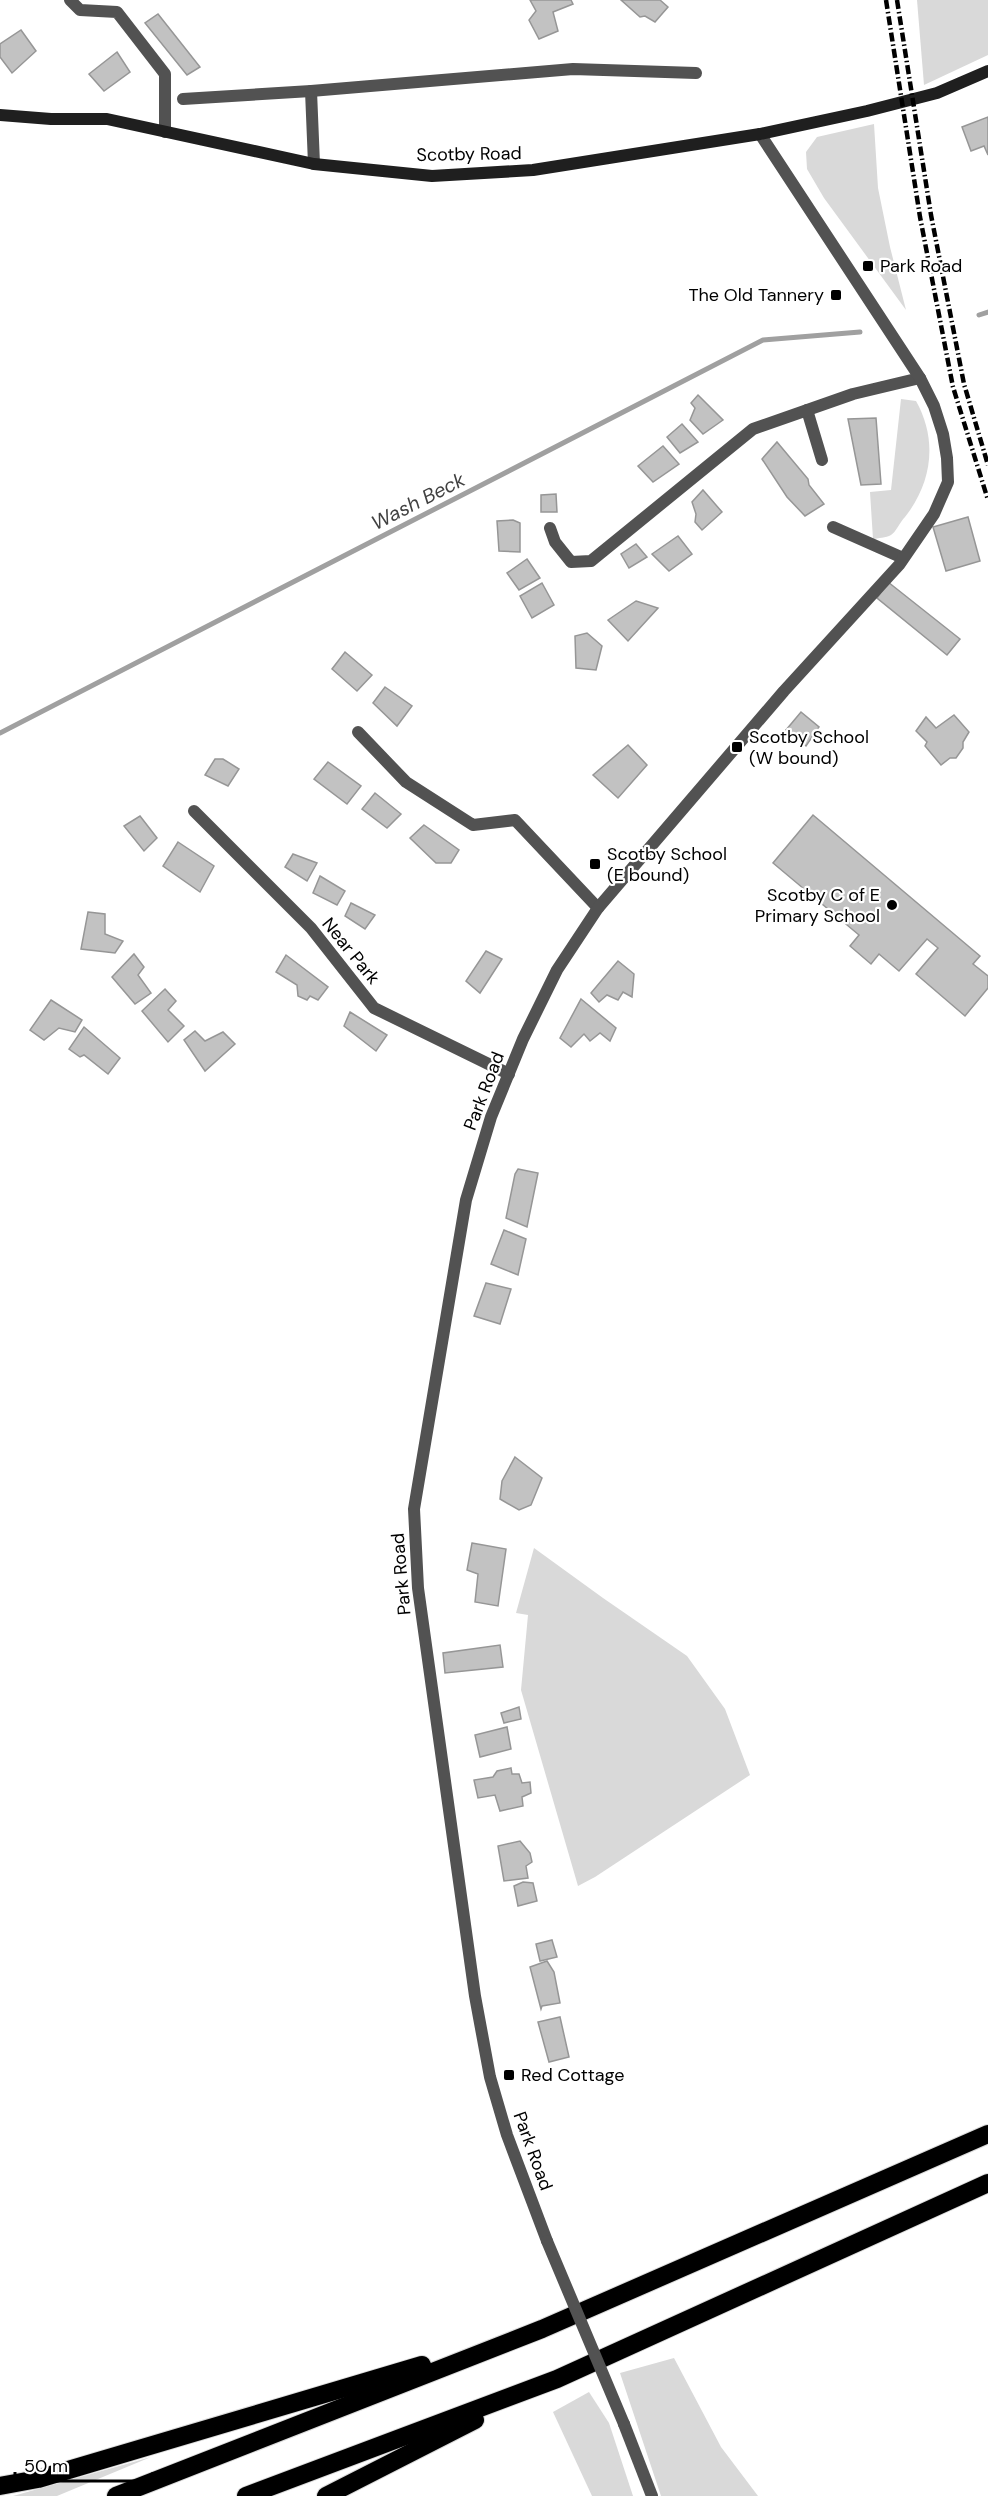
<svg xmlns="http://www.w3.org/2000/svg" width="988" height="2496" viewBox="0 0 988 2496" font-family="'DM Sans',sans-serif">
<style>
.green{fill:#d9d9d9}
.lines{fill:none;stroke-linecap:round;stroke-linejoin:round}
.stream{stroke:#a0a0a0;stroke-width:5}
.building{fill:#c2c2c2;stroke:#969696;stroke-width:1.5}
.highway-casing{stroke:#dbdbdb;stroke-width:20}
.street{stroke:#525252;stroke-width:12}
.secondary{stroke:#1f1f1f;stroke-width:12}
.highway{stroke:#000;stroke-width:18}
.rail{stroke:#000;stroke-width:4.5;stroke-dasharray:9 3 1.5 3;stroke-linecap:butt}
.street-bridge{stroke:#525252;stroke-width:12}
.poi-dot{fill:#000;stroke:#fff;stroke-width:2}
.labels{text-anchor:middle;stroke-width:4.5;stroke-linejoin:round;paint-order:stroke}
.street-label{font-size:18px;fill:#000;stroke:#fff}
.poi-label{font-size:18px;fill:#000;stroke:#fff;text-anchor:start}
.water-label{font-size:20px;font-style:italic;fill:#414141;stroke:#fff}
</style>
<rect width="100%" height="100%" fill="#fff"/>
<g class="green">
<path d="M917 0H988V55L924 85Z"/>
<path d="M874 124 878 188 890 247 906 310 824 198 807 169 806 152 817 137Z"/>
<path d="M901 399 916 401C938 440 932 483 905 517 900 522 896 532 891 535 886 538 878 538 873 539L870 492 891 490Z"/>
<path d="M534 1548 603 1598 687 1656 725 1709 750 1775 595 1877 578 1886 521 1690 528 1615 516 1613Z"/>
<path d="M674 2358 721 2447 758 2496H661L620 2373Z"/>
<path d="M589 2392 609 2423 633 2496H592L553 2412Z"/>
<path d="M151 2457 57 2496H13Z"/>
</g>
<g class="lines">
<g class="stream">
<path d="M979 315 988 312"/>
<path d="M0 733 763 340 860 332"/>
</g>
</g>
<g class="building">
<path d="M530 0H571L573 4 553 12 558 31 539 39 529 20 536 11Z"/>
<path d="M621 0H660L668 7 655 22 645 16 640 17Z"/>
<path d="M158 14 200 67 187 75 145 23Z"/>
<path d="M21 30 36 51 12 73 0 57V44Z"/>
<path d="M117 52 130 72 104 91 89 74Z"/>
<path d="M988 117V155L984 146 971 151 962 127Z"/>
<path d="M698 395 723 420 703 434 690 420 695 408 691 403Z"/>
<path d="M876 418 881 484 861 485 848 419Z"/>
<path d="M682 424 698 442 680 453 667 437Z"/>
<path d="M777 442 808 479 809 485 824 504 805 516 787 497 762 459Z"/>
<path d="M663 446 679 464 653 482 638 466Z"/>
<path d="M703 490 722 512 702 530 695 522 696 514 692 502Z"/>
<path d="M556 494 557 512H541V495Z"/>
<path d="M968 517 980 561 946 571 933 527Z"/>
<path d="M513 520 520 523V552L499 551 497 521Z"/>
<path d="M678 536 692 554 669 571 652 554Z"/>
<path d="M636 544 647 557 629 568 621 554Z"/>
<path d="M527 559 540 578 519 590 507 573Z"/>
<path d="M888 582 960 639 947 655 877 598Z"/>
<path d="M542 583 554 605 532 618 520 596Z"/>
<path d="M636 601 658 608 628 641 608 620Z"/>
<path d="M587 633 602 646 596 670 576 668 575 636Z"/>
<path d="M345 652 372 675 357 691 332 669Z"/>
<path d="M385 687 412 706 397 726 373 703Z"/>
<path d="M801 712 819 727 806 746 786 730Z"/>
<path d="M954 715 969 732 963 742V748L956 758H950L941 765 925 746 927 742 916 731 926 717 936 728Z"/>
<path d="M628 745 647 765 618 798 593 775Z"/>
<path d="M215 759H223L239 769 228 786 205 775Z"/>
<path d="M328 762 361 786 347 804 314 779Z"/>
<path d="M375 793 401 814 387 828 362 809Z"/>
<path d="M813 815 980 956 973 964 988 976V988L965 1016 916 974 938 948 927 939 899 971 879 954 871 964 850 946 859 935 773 863Z"/>
<path d="M140 816 157 838 144 851 124 826Z"/>
<path d="M424 825 459 850 451 863H436L410 838Z"/>
<path d="M178 842 214 866 200 892 163 866Z"/>
<path d="M293 854 317 863 307 881 285 867Z"/>
<path d="M320 876 345 891 337 905 313 893Z"/>
<path d="M351 903 375 915 365 929 345 916Z"/>
<path d="M88 912 105 914V934L123 941 115 953 81 949Z"/>
<path d="M486 951 502 959 480 993 466 981Z"/>
<path d="M134 954 144 967 138 975 151 993 135 1004 112 977Z"/>
<path d="M286 955 328 987 318 1000 310 996 307 1000 298 996 297 985 276 972Z"/>
<path d="M618 961 634 974 632 997 623 992 618 1000 607 995 599 1002 591 993Z"/>
<path d="M165 989 176 1001 168 1010 184 1026 168 1042 142 1011Z"/>
<path d="M581 999 616 1028 610 1041 600 1033 590 1041 584 1034 571 1047 560 1038Z"/>
<path d="M51 1000 82 1020 75 1032 59 1028 44 1040 30 1030Z"/>
<path d="M350 1012 387 1035 376 1051 344 1026Z"/>
<path d="M84 1027 120 1058 108 1074 84 1055 80 1057 69 1049Z"/>
<path d="M195 1031 205 1041 223 1032 235 1044 205 1071 184 1040Z"/>
<path d="M518 1169 538 1173 527 1227 506 1218 515 1174Z"/>
<path d="M504 1230 526 1239 518 1275 491 1264Z"/>
<path d="M486 1283 511 1289 500 1324 474 1316Z"/>
<path d="M515 1457 542 1478 531 1505 519 1510 500 1499 502 1481Z"/>
<path d="M472 1543 506 1549 498 1606 475 1602 478 1574 467 1570Z"/>
<path d="M500 1645 503 1667 445 1673 443 1653Z"/>
<path d="M519 1707 521 1719 504 1723 501 1713Z"/>
<path d="M507 1727 511 1749 480 1757 475 1735Z"/>
<path d="M511 1768 512 1774H519L522 1783 530 1782 531 1793 522 1797 523 1806 500 1811 495 1795 478 1798 474 1780 493 1777 497 1771Z"/>
<path d="M520 1841 530 1853 532 1862 526 1866 528 1878 504 1881 498 1846Z"/>
<path d="M523 1882 533 1883 537 1901 518 1906 514 1886Z"/>
<path d="M552 1940 557 1957 540 1961 536 1944Z"/>
<path d="M547 1961 554 1972 560 2003 542 2006 541 2009 530 1967Z"/>
<path d="M560 2017 569 2057 549 2062 538 2022Z"/>
</g>
<g class="lines">
<g class="highway-casing">
<g id="highway">
<path d="M0 2486 38 2479 422 2365"/>
<path d="M116 2496 542 2329 988 2134"/>
<path d="M246 2496 557 2379 988 2183"/>
<path d="M326 2496 475 2420"/>
</g>
</g>
<g class="street">
<path d="M70 0 80 10 117 12 165 74V132"/>
<path d="M311 91 314 164"/>
<path d="M183 99 311 91 573 69 696 73"/>
<path d="M807 410 822 460"/>
<path d="M833 527 903 558"/>
<path d="M550 528 555 542 571 562 591 561 753 429 853 394 920 378"/>
<path d="M358 732 406 782 473 825 515 820 598 908"/>
<path d="M194 811 311 928 374 1008 509 1074"/>
<path d="M547 2241 507 2135 490 2077 475 1996 418 1588 414 1509 466 1200 491 1117 523 1039 557 970 598 908 784 691 899 565 934 514 948 482 947 458 943 434 934 406 920 378 760 134"/>
<path d="M624 2424 652 2496"/>
</g>
<path class="secondary" d="M0 115 51 119H107L314 164 432 176 533 170 760 134 867 111 937 93 988 71"/>
<use href="#highway" class="highway"/>
<g class="rail">
<path d="M886 0 920 217 953 387 988 500"/>
<path d="M897 0 931 215 964 384 988 465"/>
</g>
<path class="street-bridge" d="M547 2241 624 2424"/>
</g>
<g class="poi-dot">
<rect x="862" y="260" width="12" height="12" rx="3"/>
<rect x="830" y="289" width="12" height="12" rx="3"/>
<rect x="731" y="741" width="12" height="12" rx="3"/>
<rect x="589" y="858" width="12" height="12" rx="3"/>
<circle cx="892" cy="905" r="6"/>
<rect x="503" y="2069" width="12" height="12" rx="3"/>
</g>
<g class="labels">
<g class="street-label">
<text transform="translate(469 154) rotate(-1)" y="6">Scotby Road</text>
<text transform="translate(351 951) rotate(51)" y="6">Near Park</text>
<text transform="translate(484 1091) rotate(-69)" y="6">Park Road</text>
<text transform="translate(401 1574) rotate(-95)" y="6">Park Road</text>
<text transform="translate(533 2151) rotate(70)" y="6">Park Road</text>
</g>
<g class="poi-label">
<text x="880" y="272">Park Road</text>
<text x="824" y="301" text-anchor="end">The Old Tannery</text>
<text x="749" y="743">Scotby School<tspan x="749" dy="21">(W bound)</tspan></text>
<text x="607" y="860">Scotby School<tspan x="607" dy="21">(E bound)</tspan></text>
<text x="880" y="901" text-anchor="end">Scotby C of E<tspan x="880" dy="21">Primary School</tspan></text>
<text x="521" y="2081">Red Cottage</text>
</g>
<g class="water-label">
<text transform="translate(418 501) rotate(-27)" y="7">Wash Beck</text>
</g>
</g>
<path d="M15 2472v9h138v-9" fill="none" stroke="#000000" stroke-width="3"/>
<text x="24" y="2472" font-size="18" fill="#000000" stroke="#ffffff" stroke-width="4.5" paint-order="stroke">50 m</text>
</svg>
